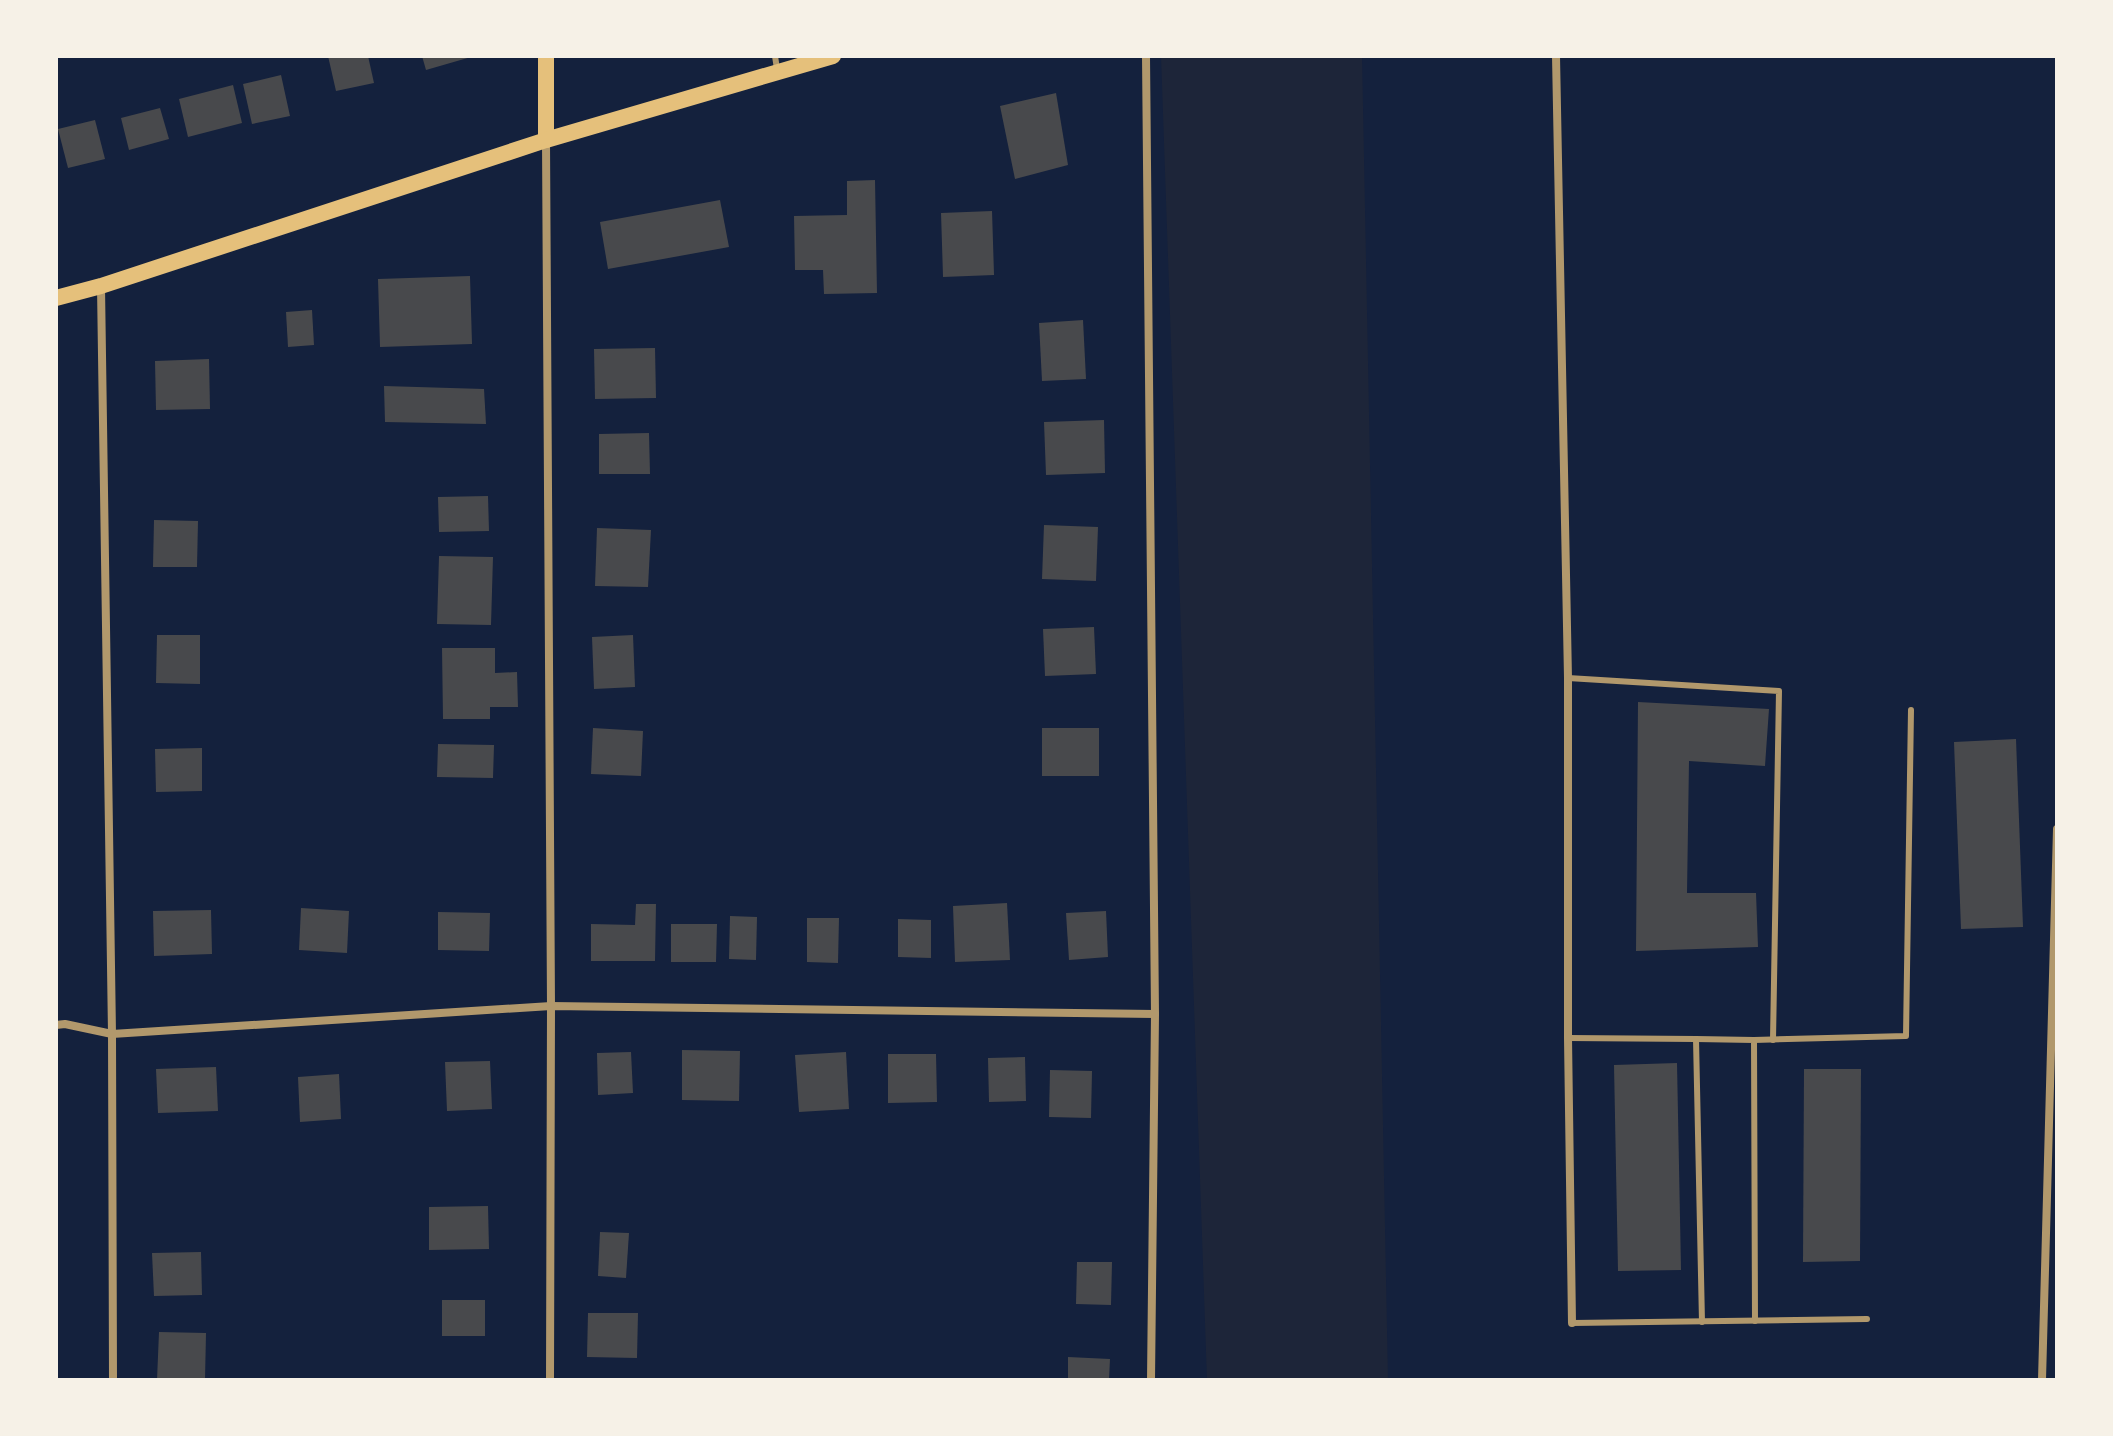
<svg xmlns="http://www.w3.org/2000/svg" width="2113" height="1436" viewBox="0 0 2113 1436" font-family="'Exo 2',sans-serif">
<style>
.green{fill:#1d2539}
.building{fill:#48494c}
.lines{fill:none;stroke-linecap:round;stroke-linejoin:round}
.service{stroke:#b1986c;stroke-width:6}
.minor{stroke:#b1986c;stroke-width:8}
.secondary{stroke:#e5c07b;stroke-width:16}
</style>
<rect width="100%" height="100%" fill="#14213d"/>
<path class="green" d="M1161 56H1362L1388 1380H1207Z"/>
<g class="building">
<path d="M328 56H368L374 83 336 91Z"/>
<path d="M422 56H471V57L426 70Z"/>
<path d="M281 75 290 116 252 124 243 84Z"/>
<path d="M233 85 242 123 188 137 179 99Z"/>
<path d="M1056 93 1068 165 1015 179 1000 106Z"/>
<path d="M160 108 169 139 129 150 121 118Z"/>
<path d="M95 120 105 159 68 168 58 129Z"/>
<path d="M875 180 877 293 824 294 823 270H795L794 216 847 215V181Z"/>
<path d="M720 200 729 247 608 269 600 222Z"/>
<path d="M992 211 994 275 943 277 941 213Z"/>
<path d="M470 276 472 344 380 347 378 279Z"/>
<path d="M312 310 314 345 288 347 286 312Z"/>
<path d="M1083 320 1086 379 1042 381 1039 323Z"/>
<path d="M655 348 656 398 595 399 594 349Z"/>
<path d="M209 359 210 409 156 410 155 361Z"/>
<path d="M384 386 484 389 486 424 385 422Z"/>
<path d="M1104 420 1105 473 1046 475 1044 422Z"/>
<path d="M649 433 650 474H599V434Z"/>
<path d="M488 496 489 531 439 532 438 497Z"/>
<path d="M154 520 198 521 197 567H153Z"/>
<path d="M1044 525 1098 527 1096 581 1042 579Z"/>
<path d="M597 528 651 530 648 587 595 586Z"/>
<path d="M439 556 493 557 491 625 437 624Z"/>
<path d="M1094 627 1096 674 1045 676 1043 629Z"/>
<path d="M157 635H200V684L156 683Z"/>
<path d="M633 635 635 687 594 689 592 637Z"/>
<path d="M442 648H495V673L517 672 518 707H490V719H443Z"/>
<path d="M1638 702 1769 709 1765 766 1689 761 1687 893H1756L1758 947 1636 951Z"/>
<path d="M593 728 643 731 641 776 591 774Z"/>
<rect x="1042" y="728" width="57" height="48"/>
<path d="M2016 739 2023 927 1961 929 1954 742Z"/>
<path d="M438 744 494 745 493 778 437 777Z"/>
<path d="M202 748V791L156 792 155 749Z"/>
<path d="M1007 903 1010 960 955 962 953 906Z"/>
<path d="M636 904H656L655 961H591V924L635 925Z"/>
<path d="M301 908 349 911 347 953 299 950Z"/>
<path d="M211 910 212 954 154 956 153 911Z"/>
<path d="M1106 911 1108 957 1069 960 1066 913Z"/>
<path d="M438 912 490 913 489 951 438 950Z"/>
<path d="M730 916 757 917 756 960 729 959Z"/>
<path d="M807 918H839L838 963 807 962Z"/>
<path d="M898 919 931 920V958L898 957Z"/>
<path d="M671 924H717L716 962H671Z"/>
<path d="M682 1050 740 1051 739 1101 682 1100Z"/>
<path d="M631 1052 633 1093 598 1095 597 1053Z"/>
<path d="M846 1052 849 1109 799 1112 795 1055Z"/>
<path d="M888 1054H936L937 1102 888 1103Z"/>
<path d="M1025 1057 1026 1101 989 1102 988 1058Z"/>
<path d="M490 1061 492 1109 447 1111 445 1062Z"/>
<path d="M1677 1063 1681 1270 1618 1271 1614 1065Z"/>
<path d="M216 1067 218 1111 158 1113 156 1069Z"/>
<path d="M1804 1069H1861L1860 1261 1803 1262Z"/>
<path d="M1050 1070 1092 1071 1091 1118 1049 1117Z"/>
<path d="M339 1074 341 1119 300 1122 298 1077Z"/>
<path d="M488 1206 489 1249 429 1250V1207Z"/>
<path d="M600 1232 629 1233 626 1278 598 1276Z"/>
<path d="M201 1252 202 1295 154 1296 152 1253Z"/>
<path d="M1077 1262H1112L1111 1305 1076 1304Z"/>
<rect x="442" y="1300" width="43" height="36"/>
<path d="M588 1313H638L637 1358 587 1357Z"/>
<path d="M159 1332 206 1333 205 1380H157Z"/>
<path d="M1068 1357 1110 1359 1109 1380H1068Z"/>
</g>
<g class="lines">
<g class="service">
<path d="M775 56 777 69"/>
<path d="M1568 678 1779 691 1773 1040"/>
<path d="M1568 1038 1696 1039 1702 1322"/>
<path d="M1696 1039 1754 1040 1755 1321"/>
<path d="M1754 1040 1906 1036 1911 710"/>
<path d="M1572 1323 1867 1319"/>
</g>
<g class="minor">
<path d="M1146 56 1155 1014 1151 1380"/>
<path d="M1556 56 1568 678V1038L1572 1323"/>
<path d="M546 141 551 1006 550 1380"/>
<path d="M101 287 112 1034 113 1380"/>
<path d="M56 1025 65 1024 112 1034 551 1006 1155 1014"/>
<path d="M2042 1380 2057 829"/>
</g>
<g class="secondary">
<path d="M546 56V140"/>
<path d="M56 298 101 286 546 140 833 56"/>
</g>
</g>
<rect width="2113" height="1436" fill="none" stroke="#f6f1e7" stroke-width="116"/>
</svg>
